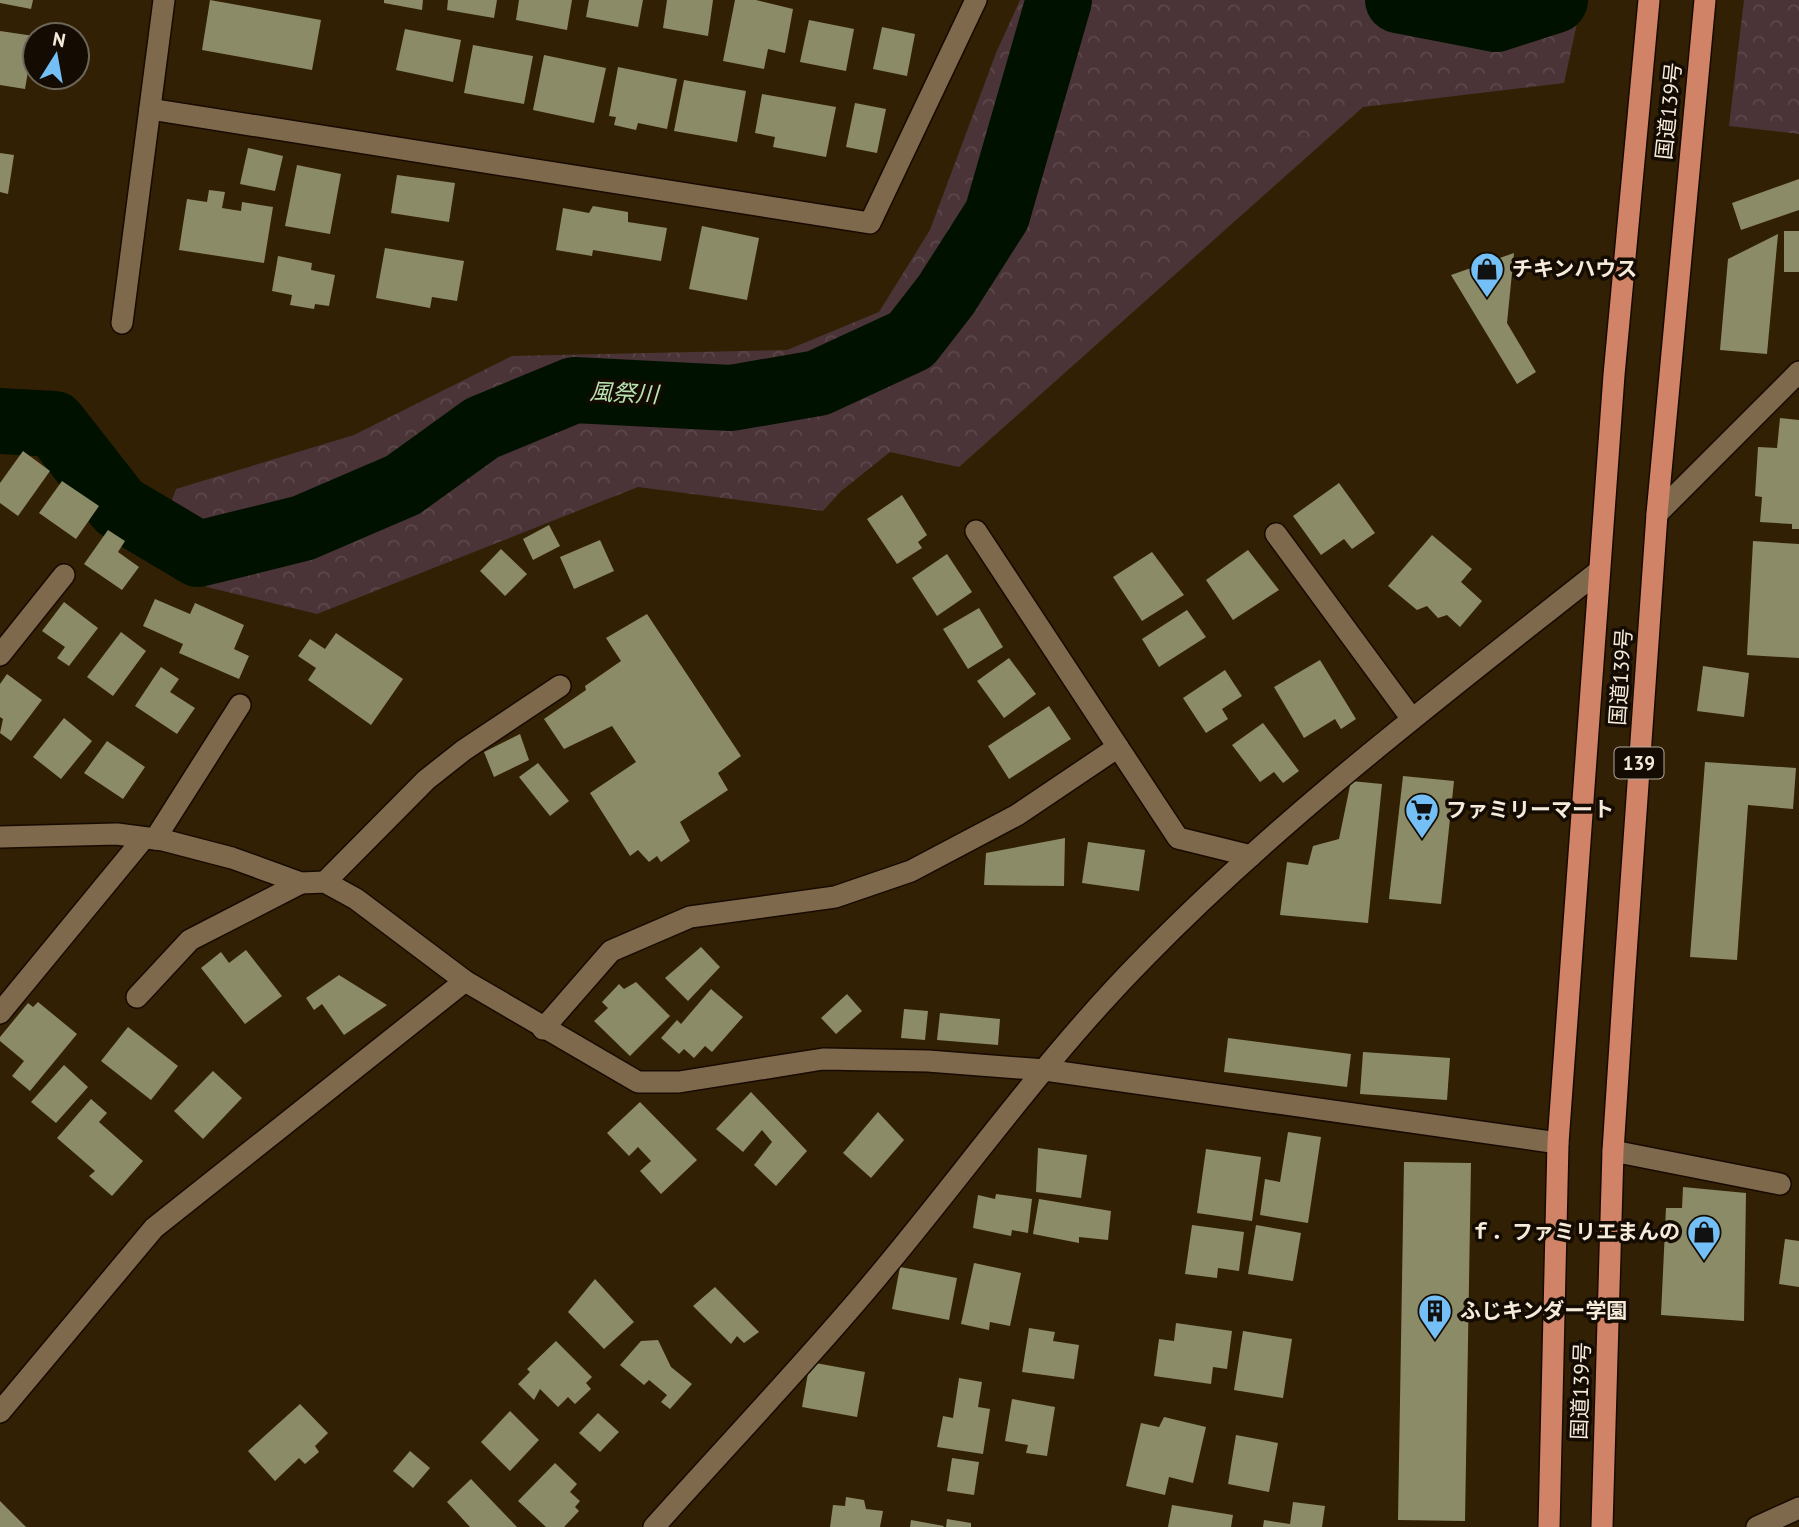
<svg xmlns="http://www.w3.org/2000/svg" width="1799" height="1527" viewBox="0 0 1799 1527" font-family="'PT Sans','Noto Sans JP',sans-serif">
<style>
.forest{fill:url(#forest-crowns)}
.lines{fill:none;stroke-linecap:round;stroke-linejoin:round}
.river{stroke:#011100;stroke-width:66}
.building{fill:#8b8b68}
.lane-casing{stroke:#170a00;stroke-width:24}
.street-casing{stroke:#170a00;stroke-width:24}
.secondary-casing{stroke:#170a00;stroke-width:24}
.highway-casing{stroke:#170a00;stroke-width:24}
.lane{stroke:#7f694d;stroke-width:21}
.street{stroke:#7f694d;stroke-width:21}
.secondary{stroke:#7f694d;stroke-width:21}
.highway{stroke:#d08366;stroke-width:21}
.labels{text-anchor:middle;stroke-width:7;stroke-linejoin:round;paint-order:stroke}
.shield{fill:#140c03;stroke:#b2a79a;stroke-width:2}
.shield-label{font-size:19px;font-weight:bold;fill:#f6eada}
.street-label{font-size:21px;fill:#f6eada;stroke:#140c03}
.poi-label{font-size:21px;font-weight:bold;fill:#f6eada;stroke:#140c03;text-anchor:start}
.water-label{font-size:23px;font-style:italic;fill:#b9e4b2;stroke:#140c03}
</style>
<defs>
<pattern id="forest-crowns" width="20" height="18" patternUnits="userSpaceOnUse" patternTransform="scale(1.75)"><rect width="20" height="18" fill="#4a3438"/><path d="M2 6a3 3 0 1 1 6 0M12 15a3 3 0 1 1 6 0" fill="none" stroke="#5c484b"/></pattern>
</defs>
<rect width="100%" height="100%" fill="#322004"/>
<g class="forest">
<path d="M1020 0H1582L1564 83 1363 107 959 467 890 452 840 492 823 511 638 487 317 614 207 587 152 555 176 489 354 435 512 356 787 350 879 312 930 230 996 53Z"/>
<path d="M1744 0H1799V134L1729 126Z"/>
</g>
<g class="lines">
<g class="river">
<path d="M1398 0 1496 19 1555 0"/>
<path d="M0 421 54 424 119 507 198 554 303 528 403 485 482 428 574 390 731 398 818 383 911 340 946 295 997 215 1059 0"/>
</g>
</g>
<g class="building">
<path d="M0 0H33L31 9 0 3Z"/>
<path d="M210 0 321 20 312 70 202 50Z"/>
<path d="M384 0H423L422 10 384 3Z"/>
<path d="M448 0H497L494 18 447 10Z"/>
<path d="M519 0H572L567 30 516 20Z"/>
<path d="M589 0H643L638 27 586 17Z"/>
<path d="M667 0H713L708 36 663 28Z"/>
<path d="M735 0H756L793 9 785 53 768 49 764 69 723 61Z"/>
<path d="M809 20 854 29 846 71 800 62Z"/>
<path d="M882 27 915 34 907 76 873 69Z"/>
<path d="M405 29 461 40 453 82 396 70Z"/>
<path d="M0 31 34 36 25 89 0 85Z"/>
<path d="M473 45 533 56 524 104 464 93Z"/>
<path d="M544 55 606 68 594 123 533 110Z"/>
<path d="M618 67 677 79 667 129 638 123 636 130 614 125 616 117 609 116Z"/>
<path d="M684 80 746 91 737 142 674 131Z"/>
<path d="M762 94 836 107 826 157 773 147 775 137 755 133Z"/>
<path d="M855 103 886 109 877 153 846 147Z"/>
<path d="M248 148 283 156 275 191 240 184Z"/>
<path d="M0 153 14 155 8 194 0 192Z"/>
<path d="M297 165 341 174 330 234 285 226Z"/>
<path d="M397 175 455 183 449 222 391 213Z"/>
<path d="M1799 179V210L1741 230 1732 203Z"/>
<path d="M209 190 225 192 222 208 241 211 242 202 273 207 264 263 179 250 187 199 207 202Z"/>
<path d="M593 206 628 212V222L667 228 661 261 593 250 592 256 556 250 563 208 589 213Z"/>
<path d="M702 226 759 238 747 300 689 289Z"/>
<rect x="1784" y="231" width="15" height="41"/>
<path d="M1778 234 1767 354 1720 350 1728 259Z"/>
<path d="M385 248 464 261 457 301 432 297 430 308 376 298Z"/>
<path d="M1514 253 1507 323 1536 372 1517 384 1451 275Z"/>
<path d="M278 256 312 263 311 270 335 275 329 306 315 304 314 309 290 305 292 295 272 291Z"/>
<path d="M1780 418 1799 420V529H1792V524L1760 522 1762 497 1755 496 1758 447 1777 448Z"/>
<path d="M23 451 50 471 18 516 0 503V483Z"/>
<path d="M62 481 99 506 76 539 39 513Z"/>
<path d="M1339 483 1375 533 1352 549 1344 539 1321 555 1293 516Z"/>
<path d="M902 495 927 535 918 542 922 548 897 564 867 519Z"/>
<path d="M549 525 560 546 533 560 523 539Z"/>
<path d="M108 530 125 541 118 552 139 567 122 590 84 564Z"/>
<path d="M1432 535 1472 569 1461 582 1482 601 1460 627 1447 615 1438 618 1427 606 1417 610 1388 586Z"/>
<path d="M600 540 614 571 574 589 560 557Z"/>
<path d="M1753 541 1799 544V658L1747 655Z"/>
<path d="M501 549 527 574 505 596 480 571Z"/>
<path d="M1248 550 1279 590 1233 620 1206 580Z"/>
<path d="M1152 552 1184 595 1142 621 1113 577Z"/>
<path d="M947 554 972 592 937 616 912 578Z"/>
<path d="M155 599 190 614 195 603 244 625 234 649 249 656 239 679 179 653 183 644 143 626Z"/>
<path d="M64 602 98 628 69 666 57 658 65 647 42 631Z"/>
<path d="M979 608 1003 647 968 669 943 629Z"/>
<path d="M1187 610 1206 637 1159 667 1142 639Z"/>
<path d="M647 614 741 756 718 773 728 790 680 822 690 841 661 862 657 856 649 862 638 850 630 856 590 793 636 762 612 726 564 749 544 719 586 690 585 686 621 661 606 638Z"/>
<path d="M121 632 146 651 113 696 87 677Z"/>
<path d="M336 633 403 679 371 725 308 680 316 668 298 656 310 639 325 649Z"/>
<path d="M1009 658 1036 694 1004 718 977 681Z"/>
<path d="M1320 660 1356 719 1341 729 1335 719 1304 738 1274 687Z"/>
<path d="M1703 666 1749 673 1744 717 1697 711Z"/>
<path d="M161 667 179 679 170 692 195 708 177 734 135 706Z"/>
<path d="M1225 670 1242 696 1222 709 1228 719 1206 733 1183 698Z"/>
<path d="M7 674 42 700 11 741 0 733 3 719 0 717V684Z"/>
<path d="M1049 706 1071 739 1009 779 988 746Z"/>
<path d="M64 718 92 741 61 779 33 757Z"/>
<path d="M1263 723 1299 771 1283 783 1274 772 1260 782 1232 745Z"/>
<path d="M520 734 529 760 494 777 484 752Z"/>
<path d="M107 741 145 767 123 799 84 773Z"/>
<path d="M1705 762 1796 768 1793 809 1748 805 1737 960 1690 957Z"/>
<path d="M538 763 569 801 550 816 519 777Z"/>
<path d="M1403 776 1454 781 1441 904 1389 899Z"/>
<path d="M1351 781 1382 784 1368 923 1280 915 1287 862 1308 865 1313 846 1339 839Z"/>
<path d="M1065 838 1064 886 984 885 986 853Z"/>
<path d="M1088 842 1145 850 1139 891 1082 883Z"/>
<path d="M701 947 720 967 688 1001 665 978Z"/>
<path d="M246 950 282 996 245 1024 201 968 221 952 229 963Z"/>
<path d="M339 975 387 1005 344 1035 322 1004 314 1010 306 998Z"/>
<path d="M636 982 670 1016 630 1056 594 1021 608 1008 602 1002 619 984 624 989Z"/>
<path d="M711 989 743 1017 712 1052 705 1046 694 1058 684 1049 679 1054 661 1038 677 1020 681 1024Z"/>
<path d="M847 994 862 1011 836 1034 821 1018Z"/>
<path d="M38 1002 77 1034 30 1091 12 1076 24 1061 0 1041V1037L28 1003 33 1007Z"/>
<path d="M904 1009 928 1011 925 1040 901 1038Z"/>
<path d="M940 1013 1000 1019 998 1045 937 1040Z"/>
<path d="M128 1027 178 1066 151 1100 101 1061Z"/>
<path d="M1228 1038 1351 1054 1347 1087 1224 1072Z"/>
<path d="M1363 1052 1450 1058 1447 1100 1360 1094Z"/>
<path d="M64 1065 88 1087 56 1123 31 1102Z"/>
<path d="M213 1071 242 1098 203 1139 174 1111Z"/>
<path d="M751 1092 807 1151 776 1186 754 1165 772 1142 762 1130 743 1152 716 1129Z"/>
<path d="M91 1099 107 1113 99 1122 143 1161 112 1196 89 1176 95 1171 57 1138Z"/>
<path d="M640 1102 697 1160 661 1194 640 1171 651 1161 638 1147 629 1156 607 1133Z"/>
<path d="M878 1112 904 1140 871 1178 843 1153Z"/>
<path d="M1288 1132 1321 1137 1308 1223 1260 1215 1265 1179 1280 1182Z"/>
<path d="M1038 1148 1087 1155 1081 1198 1036 1192Z"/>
<path d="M1206 1149 1261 1157 1252 1221 1197 1213Z"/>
<path d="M1404 1162 1471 1163 1465 1521 1398 1520Z"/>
<path d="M1683 1187 1746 1193 1744 1321 1661 1315 1666 1208H1682Z"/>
<path d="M996 1194 1032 1199 1028 1233 1012 1230 1011 1236 973 1228 978 1195 995 1199Z"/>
<path d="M1039 1199 1111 1211 1108 1240 1079 1237V1243L1033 1234Z"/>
<path d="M1192 1225 1244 1232 1239 1271 1218 1268 1217 1278 1185 1274Z"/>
<path d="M1256 1225 1301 1233 1293 1281 1248 1274Z"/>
<path d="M1785 1239 1799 1241V1287L1779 1284Z"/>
<path d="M974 1263 1021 1273 1010 1326 990 1322 989 1330 961 1324Z"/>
<path d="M900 1267 957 1278 949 1320 892 1309Z"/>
<path d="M595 1279 634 1322 604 1349 568 1312Z"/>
<path d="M715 1287 759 1332 744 1343 737 1336 731 1344 693 1306Z"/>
<path d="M1176 1323 1232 1331 1227 1369 1213 1367 1211 1384 1154 1376 1159 1339 1174 1341Z"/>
<path d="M1029 1328 1055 1332 1053 1341 1079 1345 1074 1379 1022 1372Z"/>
<path d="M1243 1331 1292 1339 1283 1398 1234 1390Z"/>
<path d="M658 1340 671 1367 692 1384 670 1409 661 1402 667 1395 649 1380 644 1385 620 1365 641 1341Z"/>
<path d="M556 1341 592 1377 586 1383 591 1389 575 1404 568 1397 558 1407 540 1389 534 1400 518 1384 530 1372 527 1369Z"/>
<path d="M810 1362 865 1372 857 1417 802 1407Z"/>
<path d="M959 1378 982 1382 978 1407 990 1409 983 1454 937 1447 943 1416 953 1418Z"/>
<path d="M1012 1399 1055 1407 1047 1456 1026 1453 1028 1445 1005 1441Z"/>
<path d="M300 1404 328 1433 315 1446 319 1452 305 1464 299 1458 275 1481 248 1451Z"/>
<path d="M510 1411 539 1440 510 1471 481 1442Z"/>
<path d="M598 1413 619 1432 600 1452 579 1433Z"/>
<path d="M1164 1417 1206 1427 1193 1483 1169 1477 1165 1495 1126 1486 1141 1423 1159 1427Z"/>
<path d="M1236 1435 1278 1443 1269 1492 1228 1484Z"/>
<path d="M410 1451 430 1468 413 1488 393 1471Z"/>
<path d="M952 1458 979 1462 974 1495 947 1491Z"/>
<path d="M555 1463 577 1484 570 1492 580 1501 575 1507 579 1511 564 1527H546L518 1501Z"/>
<path d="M471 1479 517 1527H470L447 1502Z"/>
<path d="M846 1497 864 1500 866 1509 883 1511 880 1527H830L833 1505 845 1506Z"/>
<path d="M0 1501 26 1527H0Z"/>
<path d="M1293 1502 1325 1506 1322 1527H1263L1264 1520 1290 1524Z"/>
<path d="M1172 1505 1233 1515 1231 1527H1168Z"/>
<path d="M947 1519 971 1523V1527H946Z"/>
<path d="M911 1520 944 1526 943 1527H910Z"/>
</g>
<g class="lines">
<g class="lane-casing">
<path id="lane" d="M1118 747 1178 838 1251 856"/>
</g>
<g class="street-casing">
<g id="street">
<path d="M150 109 870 223 976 0"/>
<path d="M1657 514 1799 372"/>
<path d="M1276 534 1412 719"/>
<path d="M0 655 64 575"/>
<path d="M0 837 117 834 163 840 232 858 301 883 325 882 356 899 465 981 638 1082H679L823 1059 928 1061 1045 1070 1558 1143"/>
<path d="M155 839 240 705"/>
<path d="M325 882 426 780 464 750 560 686"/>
<path d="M137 997 190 940 301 883"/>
<path d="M0 1013 144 838"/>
<path d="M543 1029 611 951 690 917 835 897 911 871 1017 815 1118 747 976 531"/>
<path d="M1613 1151 1780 1184"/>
<path d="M0 1412 154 1228 465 981"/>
<path d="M654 1527C722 1451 792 1377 858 1300 955 1187 1040 1063 1145 957 1284 815 1444 694 1599 571"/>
<path d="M1757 1527 1799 1508"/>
</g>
</g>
<g class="secondary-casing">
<path id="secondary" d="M122 323 164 0"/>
</g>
<g class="highway-casing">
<g id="highway">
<path d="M1549 1527 1558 1143 1614 375 1649 0"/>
<path d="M1602 1527 1613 1151 1624 983 1657 514 1705 0"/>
</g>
</g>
<use href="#lane" class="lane"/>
<use href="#street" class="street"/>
<use href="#secondary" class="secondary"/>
<use href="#highway" class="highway"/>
</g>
<defs>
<g id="shop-pin" transform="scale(1.75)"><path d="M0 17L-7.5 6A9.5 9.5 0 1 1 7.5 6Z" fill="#74c0f6" stroke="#140c03"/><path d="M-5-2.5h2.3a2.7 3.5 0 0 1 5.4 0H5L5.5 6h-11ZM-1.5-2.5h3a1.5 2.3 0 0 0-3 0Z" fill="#111"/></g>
<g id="supermarket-pin" transform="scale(1.75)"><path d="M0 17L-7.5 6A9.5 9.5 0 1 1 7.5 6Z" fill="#74c0f6" stroke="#140c03"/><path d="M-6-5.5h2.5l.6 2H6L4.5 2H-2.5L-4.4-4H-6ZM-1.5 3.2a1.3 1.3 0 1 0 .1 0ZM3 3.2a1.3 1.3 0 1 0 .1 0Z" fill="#111"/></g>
<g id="building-pin" transform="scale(1.75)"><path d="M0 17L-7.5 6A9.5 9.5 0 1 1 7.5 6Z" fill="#74c0f6" stroke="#140c03"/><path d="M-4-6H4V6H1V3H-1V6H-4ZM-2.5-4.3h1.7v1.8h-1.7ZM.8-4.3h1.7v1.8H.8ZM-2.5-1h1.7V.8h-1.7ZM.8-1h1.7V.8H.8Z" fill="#111"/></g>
</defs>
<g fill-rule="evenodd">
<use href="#shop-pin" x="1487" y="269"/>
<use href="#supermarket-pin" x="1422" y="810"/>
<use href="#shop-pin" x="1704" y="1232"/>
<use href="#building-pin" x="1435" y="1311"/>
</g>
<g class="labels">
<rect class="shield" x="1614.5" y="747.5" width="49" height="31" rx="5"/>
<g class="shield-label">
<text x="1639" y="770">139</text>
</g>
<g class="street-label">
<text transform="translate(1669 111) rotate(-84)" y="7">国道139号</text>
<text transform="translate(1621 677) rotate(-86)" y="7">国道139号</text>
<text transform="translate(1581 1391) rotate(-88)" y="7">国道139号</text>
</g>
<g class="poi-label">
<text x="1512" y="276">チキンハウス</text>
<text x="1446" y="817">ファミリーマート</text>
<text x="1680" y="1239" text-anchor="end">ｆ．ファミリエまんの</text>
<text x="1460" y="1318">ふじキンダー学園</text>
</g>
<g class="water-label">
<text transform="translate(624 393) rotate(3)" y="8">風祭川</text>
</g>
</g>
<g transform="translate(56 56) rotate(11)"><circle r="33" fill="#140c03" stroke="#6e6559" stroke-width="2"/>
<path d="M0-5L12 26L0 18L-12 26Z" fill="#74c0f6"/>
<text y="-10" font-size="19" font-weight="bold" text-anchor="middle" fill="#f6eada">N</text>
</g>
</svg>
